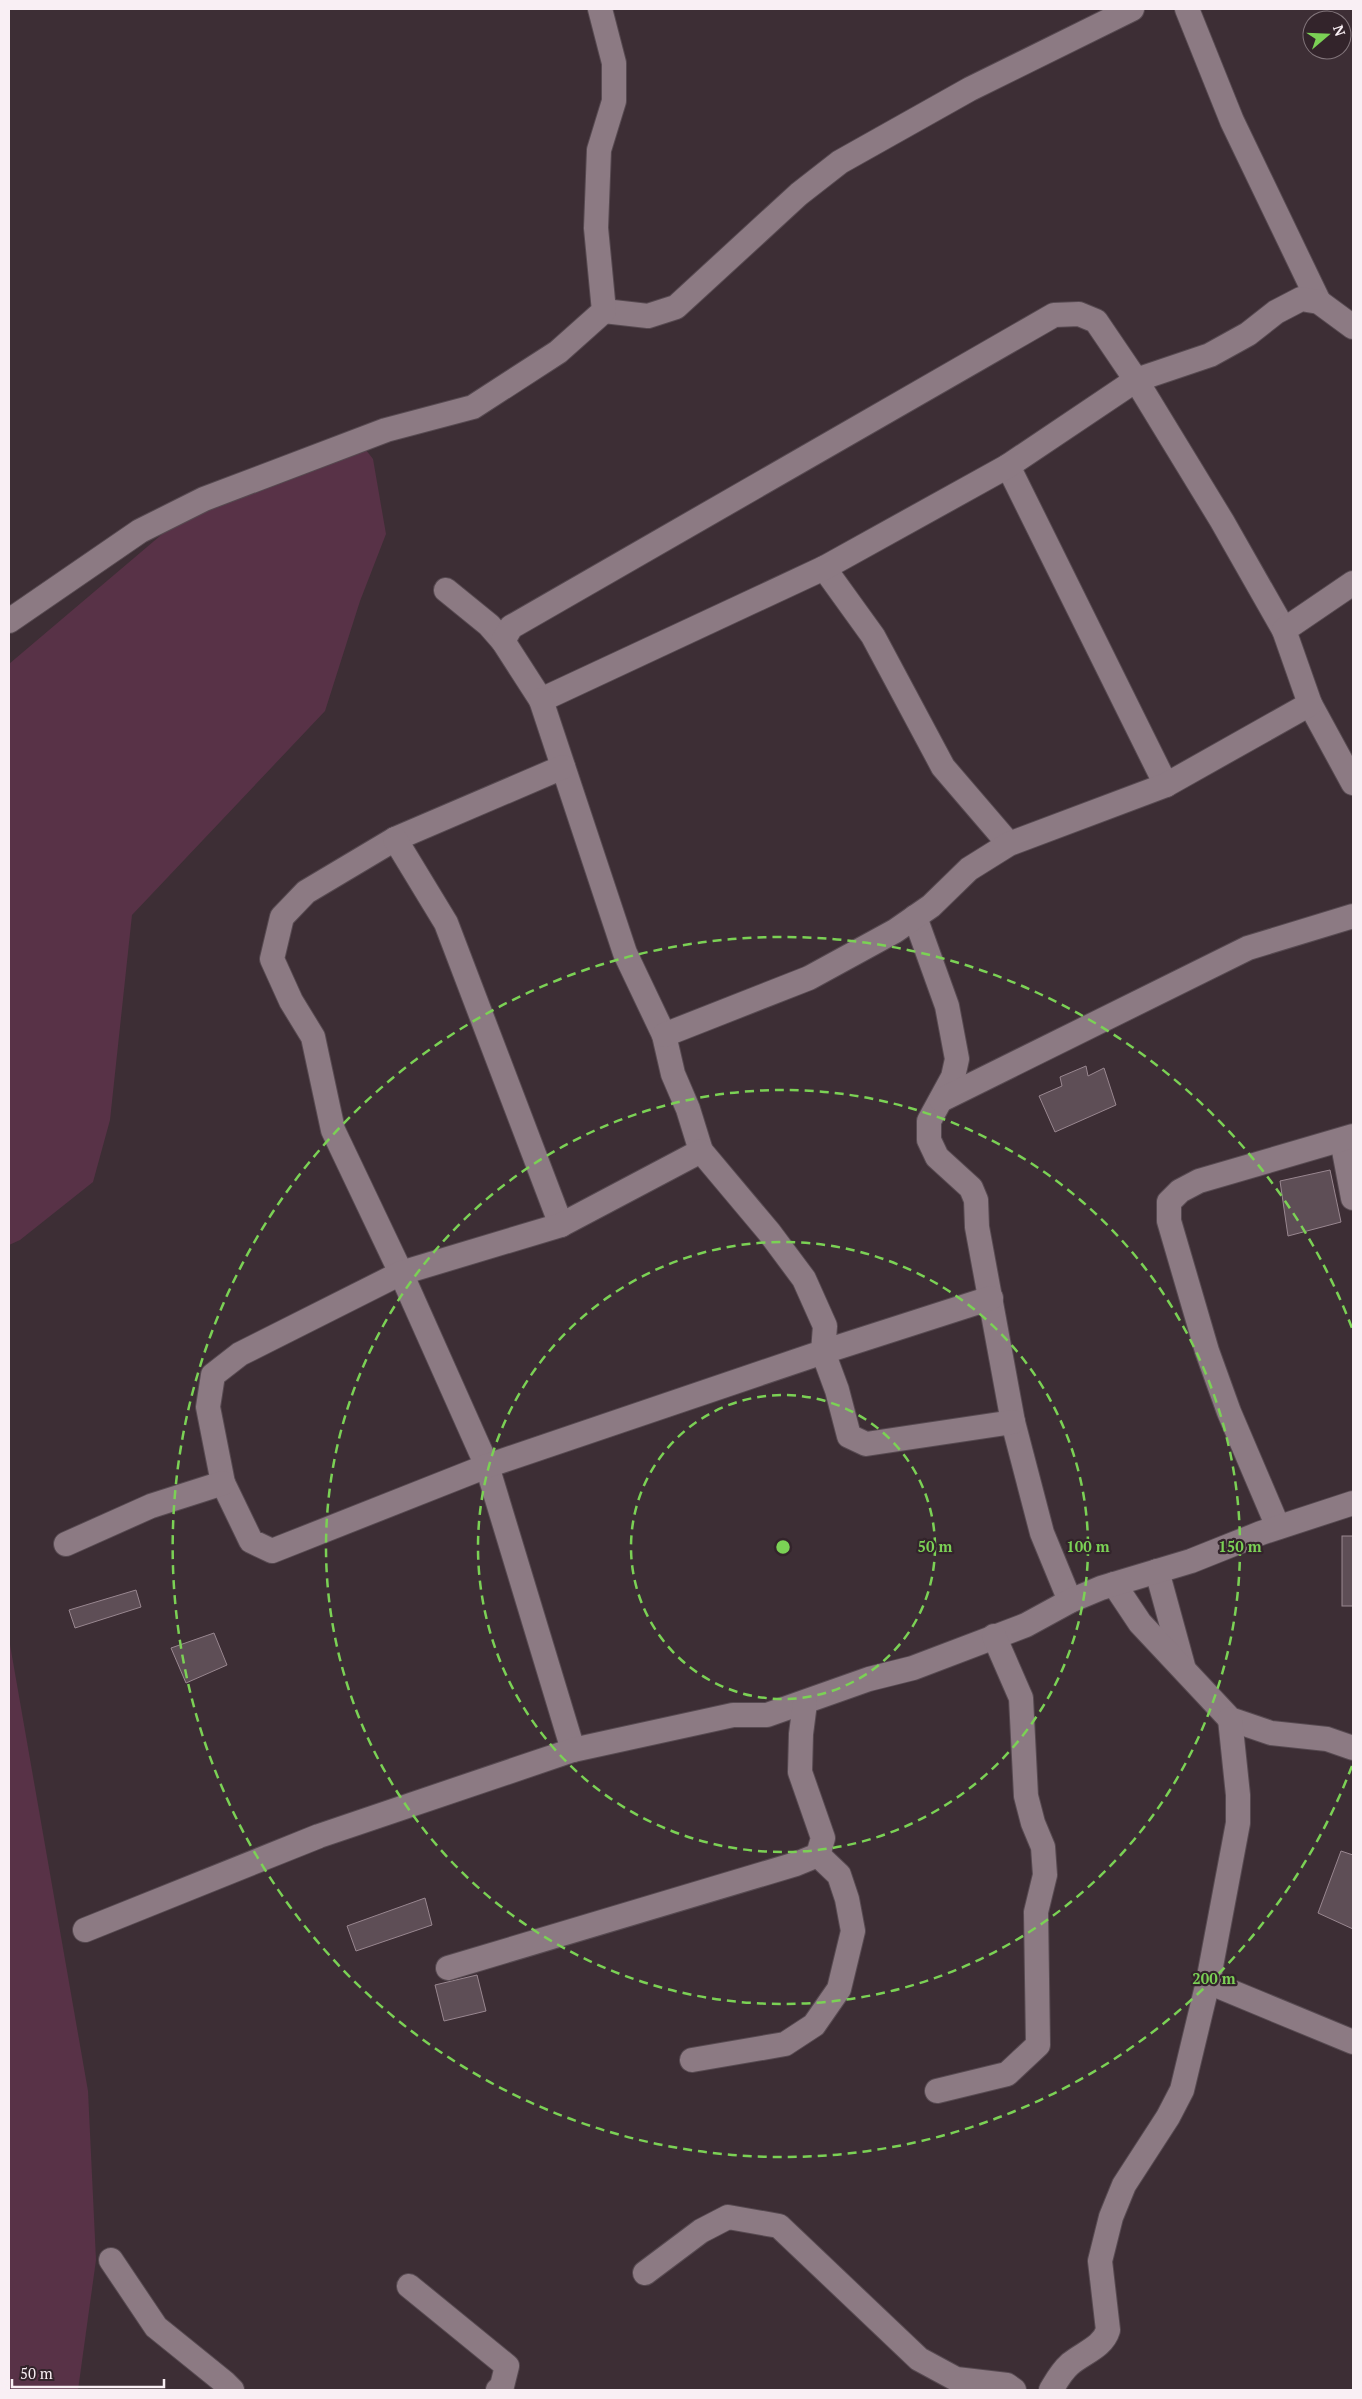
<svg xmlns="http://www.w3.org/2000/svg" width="1362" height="2399" viewBox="0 0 1362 2399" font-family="'PT Serif',serif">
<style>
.green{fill:#583247}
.building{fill:#5e4e56;stroke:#998790}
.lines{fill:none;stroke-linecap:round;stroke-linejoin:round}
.street-casing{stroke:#574a51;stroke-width:26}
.street{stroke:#8c7a83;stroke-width:24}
.ring{fill:none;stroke:#7bd155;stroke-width:2.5;stroke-dasharray:9 6}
.centre{fill:#7bd155;stroke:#33242b;stroke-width:2.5}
.ring-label{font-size:15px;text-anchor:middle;font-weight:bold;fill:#7bd155;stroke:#33242b;stroke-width:4.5;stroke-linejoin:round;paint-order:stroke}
</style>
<rect width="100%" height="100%" fill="#3d2e35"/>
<g class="green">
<path d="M359 441 373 459 386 534 360 601 325 711 132 915 110 1120 93 1182 20 1240 9 1245V664L193 508Z"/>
<path d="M9 1639 88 2091 96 2260 78 2390H9Z"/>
</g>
<g class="building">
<path d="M1086 1066 1088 1076 1104 1068 1116 1105 1055 1132 1039 1096 1062 1086 1060 1077Z"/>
<path d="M1330 1170 1341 1222 1288 1236 1280 1181Z"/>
<rect x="1342" y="1536" width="11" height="70"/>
<path d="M136 1590 141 1607 75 1628 69 1610Z"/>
<path d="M214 1633 227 1665 186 1683 171 1648Z"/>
<path d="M1341 1851 1353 1855V1929L1318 1913Z"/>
<path d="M425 1898 432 1925 356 1951 347 1926Z"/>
<path d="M477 1975 486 2011 444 2021 435 1985Z"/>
</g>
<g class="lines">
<g class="street-casing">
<g id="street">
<path d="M1187 9 1232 121 1319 302"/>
<path d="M604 311 648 316 676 307 799 194 840 162 970 89 1132 9"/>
<path d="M1008 466 1166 785"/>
<path d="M824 568 873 636 943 767 1009 844"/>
<path d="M446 590 489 625 503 641"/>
<path d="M9 621 140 531 204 499 386 430 473 407 558 352 604 311 596 228 599 150 614 101V63L600 9"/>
<path d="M1284 630 1222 521 1136 380 1096 321 1079 314 1054 315 511 627 503 641 541 700 824 568 1008 466 1136 380 1210 355 1248 334 1276 312 1301 299 1319 302 1353 327"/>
<path d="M541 700 625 953 664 1035 673 1074 688 1109 701 1151"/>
<path d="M1310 704 1353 783"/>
<path d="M563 767 395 839 306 892 282 917 272 959 291 1001 313 1037 333 1130 401 1273 487 1466 573 1750"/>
<path d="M395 839 446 923 561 1225"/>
<path d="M915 917 947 1006 957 1059 953 1077 929 1121V1140L937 1157 971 1188 976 1200 977 1227 1013 1422 1042 1533 1070 1601"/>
<path d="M664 1035 809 978 895 931 931 906 969 869 1009 844 1166 785 1310 704 1284 630 1353 583"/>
<path d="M941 1100 1248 948 1353 916"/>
<path d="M1342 1140 1353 1198"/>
<path d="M991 1298 823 1352 487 1466 272 1551 251 1541 223 1483 208 1407 213 1375 240 1354 401 1273 561 1225 701 1151 769 1232 804 1279 825 1326 823 1352 837 1390 849 1436 866 1444 1013 1422"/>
<path d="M1278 1527 1229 1412 1207 1351 1169 1221V1202L1180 1191 1199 1181 1353 1136"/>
<path d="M66 1544 151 1506 223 1483"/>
<path d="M1157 1571 1183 1666"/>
<path d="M1114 1584 1140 1623 1230 1719 1271 1733 1327 1739 1353 1748"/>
<path d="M85 1930 319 1836 573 1750 733 1715H767L869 1679 913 1668 1026 1625 1070 1601 1101 1588 1191 1561 1261 1533 1353 1503"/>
<path d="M448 1968 796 1864 818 1855 823 1838 800 1772 801 1734 805 1703"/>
<path d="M1208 1982 1353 2042"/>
<path d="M692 2060 785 2044 814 2025 839 1989 853 1931 847 1899 839 1875 818 1855"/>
<path d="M937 2091 1007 2074 1038 2045 1036 1912 1045 1875 1043 1847 1033 1823 1026 1796 1021 1698 994 1636"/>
<path d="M111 2260 156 2327 224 2382 232 2390"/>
<path d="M645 2273 701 2231 728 2217 779 2226 919 2359 956 2379 1007 2385 1014 2390"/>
<path d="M409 2286 507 2366 502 2386 498 2390"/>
<path d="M1051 2390C1057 2380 1061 2372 1070 2364 1083 2353 1103 2347 1108 2330L1100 2261 1111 2217 1124 2185 1168 2117 1182 2090 1208 1982 1238 1823V1795L1230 1719"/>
</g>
</g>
<use href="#street" class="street"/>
</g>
<g class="ring">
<circle cx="783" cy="1547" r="152"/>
<circle cx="783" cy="1547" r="305"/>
<circle cx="783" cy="1547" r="457"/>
<path d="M1352 1766A610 610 0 1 1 1352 1328"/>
</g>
<circle cx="783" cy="1547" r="8" class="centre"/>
<g class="ring-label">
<text x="935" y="1552">50 m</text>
<text x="1088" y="1552">100 m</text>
<text x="1240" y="1552">150 m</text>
<text x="1214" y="1984">200 m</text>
</g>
<rect width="1362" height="2399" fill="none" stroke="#f9eff4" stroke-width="20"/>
<g transform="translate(1327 35) rotate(71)"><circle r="24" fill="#33242b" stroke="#82757b"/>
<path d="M0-4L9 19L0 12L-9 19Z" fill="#7bd155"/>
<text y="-8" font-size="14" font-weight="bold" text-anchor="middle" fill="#f9eff4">N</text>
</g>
<path d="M12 2379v8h152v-8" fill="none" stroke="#f9eff4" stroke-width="2.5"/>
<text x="20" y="2379" font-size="15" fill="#f9eff4" stroke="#33242b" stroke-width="4" paint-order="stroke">50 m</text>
</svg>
